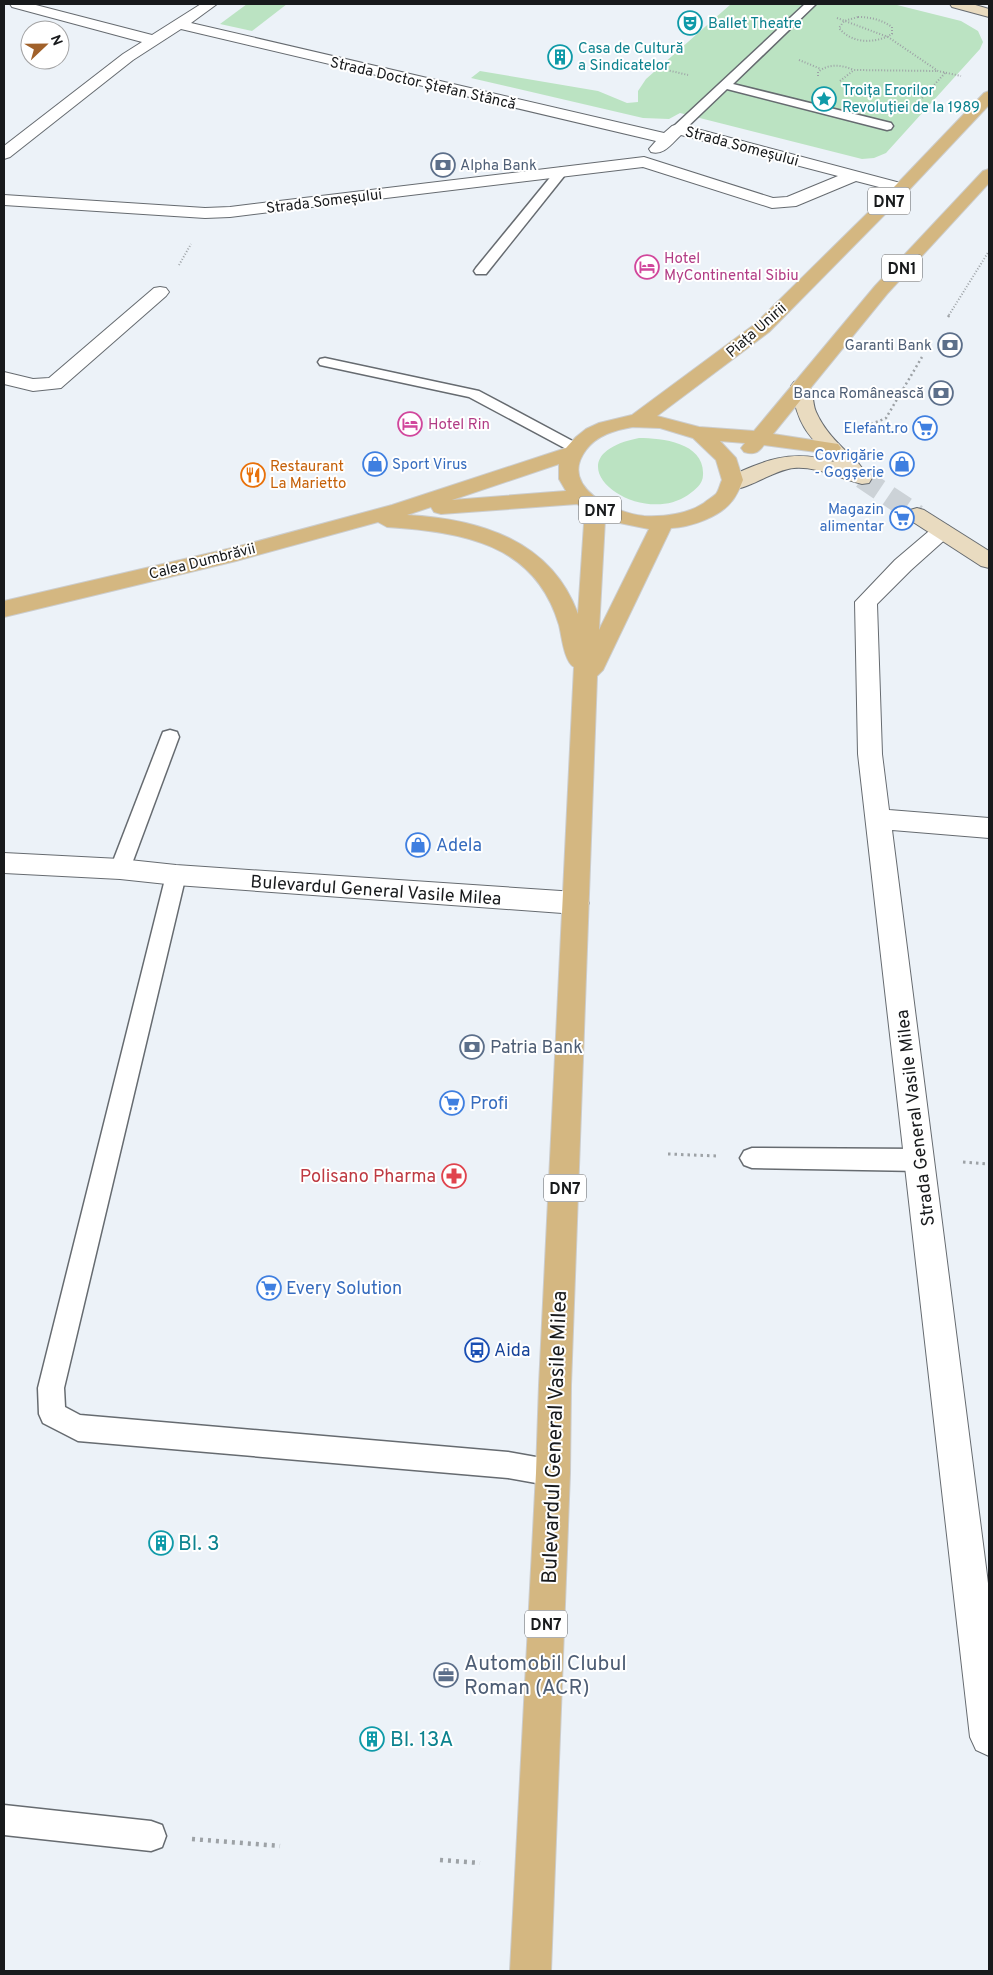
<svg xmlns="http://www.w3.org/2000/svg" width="993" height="1975" viewBox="0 0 993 1975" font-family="Overpass,sans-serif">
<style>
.green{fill:#bbe3c2}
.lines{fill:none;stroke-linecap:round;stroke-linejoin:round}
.secondary-tunnel{stroke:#ccd2d7;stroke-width:21;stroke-dasharray:21 11;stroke-linecap:butt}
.lane-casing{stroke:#666b70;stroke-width:3}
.street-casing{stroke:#666b70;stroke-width:2}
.secondary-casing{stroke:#666b70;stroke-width:2}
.primary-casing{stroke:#cccdcd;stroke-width:2}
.path-far3{stroke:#9da2a6;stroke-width:2;stroke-dasharray:1 2;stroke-linecap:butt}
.path-far2{stroke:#9da2a6;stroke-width:2.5;stroke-dasharray:2 3;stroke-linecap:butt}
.path-far1{stroke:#9da2a6;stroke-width:3;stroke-dasharray:2.5 4;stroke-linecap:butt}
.path{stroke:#9da2a6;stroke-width:4.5;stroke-dasharray:3 5;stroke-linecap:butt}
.lane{fill:#fff;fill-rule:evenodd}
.street{fill:#fff;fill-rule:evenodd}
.secondary{fill:#e9dbc0;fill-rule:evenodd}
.primary{fill:#d4b781;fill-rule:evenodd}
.labels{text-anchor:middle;stroke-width:4;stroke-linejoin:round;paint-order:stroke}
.far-culture-label{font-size:15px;fill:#0d838f;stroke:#fff;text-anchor:start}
.far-street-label{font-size:15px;fill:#181a1c;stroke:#fff}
.far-service-label{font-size:15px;fill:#4e5e75;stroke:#fff;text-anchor:end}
.far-hotel-label{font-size:15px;fill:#b23c85;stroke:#fff;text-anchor:start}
.far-shop-label{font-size:15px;fill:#366cbe;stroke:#fff;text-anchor:end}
.far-food-label{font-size:15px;fill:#c56008;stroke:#fff;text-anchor:start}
.shield{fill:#fff;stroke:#5d5f60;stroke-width:1}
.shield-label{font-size:16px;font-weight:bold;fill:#181a1c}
.shop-label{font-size:18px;fill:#366cbe;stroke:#fff;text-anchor:start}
.street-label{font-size:18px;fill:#181a1c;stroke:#fff}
.service-label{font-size:18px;fill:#4e5e75;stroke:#fff;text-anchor:start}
.health-label{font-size:18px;fill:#be3a42;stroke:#fff;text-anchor:end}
.transit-label{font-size:18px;fill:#164399;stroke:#fff;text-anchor:start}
.near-street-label{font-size:21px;fill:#181a1c;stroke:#fff}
.near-culture-label{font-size:21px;fill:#0d838f;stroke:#fff;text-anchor:start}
.near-service-label{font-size:21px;fill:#4e5e75;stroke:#fff;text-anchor:start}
</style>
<rect width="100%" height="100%" fill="#ecf2f8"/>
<g class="green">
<path d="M247 4H287L252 31 220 24Z"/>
<path d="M731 4H893L961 21 978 31 983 42 980 49 886 153 874 158 862 159 680 113 669 119 643 118 471 78 480 71 598 91 627 103 638 102V91L646 79Z"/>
<path d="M639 438C663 438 705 443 703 475 703 484 695 490 688 495 637 530 544 457 639 438Z"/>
</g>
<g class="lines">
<path class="secondary-tunnel" d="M862 478 917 515"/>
<g class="lane-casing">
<g id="lane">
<path d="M805 4H816L733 84 891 123 893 126 891 129 887 130 727 89 682 132H674L672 129 674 126Z"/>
<path d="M561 168 567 172 565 175 486 274H476L474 271 476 268 557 169Z"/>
<path d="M325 358 479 391 580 445 583 448 580 451H570L469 397 320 365 318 362 320 359Z"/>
<path d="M170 730 177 732 179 737 130 869 127 875 120 877 113 875 110 869 161 737 163 732Z"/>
<path d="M176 867 183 869 186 875 64 1388 65 1407 80 1415 508 1452 553 1460 562 1464 566 1473 562 1482 553 1486 508 1478 78 1441 43 1423 39 1414 38 1388 166 875 169 869Z"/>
<path d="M752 1148 920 1149 928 1153 932 1160 928 1167 920 1171 752 1168 744 1165 740 1158 744 1151Z"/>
<path d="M4 1805 151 1821 162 1825 166 1836 162 1847 151 1851 4 1835Z"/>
</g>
</g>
<g class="street-casing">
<g id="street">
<path d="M10 4H32L152 35 201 4H217L191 23 664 133 672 126 678 124 908 185 910 188 908 191 902 193 856 181 796 206 772 208 643 167 230 217 205 218 4 205V195L205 208 230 207 644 157 773 198 787 197 838 176 681 135C672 143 664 156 651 152L649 149 656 141 181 29 133 60 10 157 4 159V146L123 54 142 42 12 7Z"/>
<path d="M160 287 166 288 169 292 166 296 61 388 33 391 4 384V372L33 379 49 378 154 288Z"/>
<path d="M942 524 949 526 953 531 949 536 911 570 877 604 882 754 889 810 989 818V838L892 830 989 1591V1756L976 1750 970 1737 858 754 855 602 895 560 935 526Z"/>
<path d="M4 853 120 859 176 865 576 892 585 896 589 903 585 910 576 914 176 885 120 879 4 873Z"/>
</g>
</g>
<g class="secondary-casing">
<g id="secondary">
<path d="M950 4H972L989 9V17L952 7Z"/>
<path d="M801 380 808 382C814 391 812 403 816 412 825 433 843 448 859 464L862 468 861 470 869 473 872 478 869 483 862 484C840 479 818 466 794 468 771 470 744 494 724 489L721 484 724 479C763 461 791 448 834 462 807 434 798 426 791 386L794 382Z"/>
<path d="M917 508 924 510 989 551V568L981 566 910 520 907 515 910 510Z"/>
</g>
</g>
<g class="primary-casing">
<path id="primary" d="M989 91V105L908 191 769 332 657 416 699 427 754 431 875 286 983 171 989 169V183L887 294 773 434 838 444 841 448 838 452 831 454 764 445C758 453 754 455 744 452L741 448 745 443 720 441 736 458 743 480C740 487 737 495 732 501 720 517 691 527 671 528L603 670 597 676 571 1385 570 1473 551 1971H510L536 1473 539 1385 574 667C564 661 562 637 559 625 535 543 462 532 387 527L378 522 236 561 4 617V601L236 547 392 505 566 448 576 437 586 429 599 423 632 415 755 324 896 185 984 93ZM633 427 660 428 693 438 716 460 722 480C720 484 719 490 716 494 713 497 707 500 704 503 688 514 664 517 644 516 615 513 558 487 586 450 597 435 615 430 633 427ZM559 464V479L566 491 452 500ZM577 504 585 509 578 614C551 540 479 519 407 515L431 507 434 512 441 514ZM605 520 649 529 599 630Z"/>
</g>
<g class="path-far3">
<path d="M858 17C871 17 882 20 892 27V34C875 44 852 44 839 28L844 21Z"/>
<path d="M837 18 888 37 938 71 961 76"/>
<path d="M799 60 821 69"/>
<path d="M658 68 688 75"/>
<path d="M818 76V72C829 63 842 65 854 70"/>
<path d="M840 81 854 70 937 71"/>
<path d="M914 107 945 73"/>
<path d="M179 265 191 244"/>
<path d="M949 315 989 251"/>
</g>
<g class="path-far2">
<path d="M948 317 950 314"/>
<path d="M862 428 886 418 922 357"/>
</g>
<g class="path-far1">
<path d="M668 1154 717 1156"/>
<path d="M963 1162 989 1164"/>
</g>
<g class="path">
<path d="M192 1839 280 1846"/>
<path d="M440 1860 480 1863"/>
</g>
<use href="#lane" class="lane"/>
<use href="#street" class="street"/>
<use href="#secondary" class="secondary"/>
<use href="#primary" class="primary"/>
</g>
<defs>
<g id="theatre-ring" transform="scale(1.25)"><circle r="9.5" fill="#fff" stroke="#0f9aa8" stroke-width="1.5"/><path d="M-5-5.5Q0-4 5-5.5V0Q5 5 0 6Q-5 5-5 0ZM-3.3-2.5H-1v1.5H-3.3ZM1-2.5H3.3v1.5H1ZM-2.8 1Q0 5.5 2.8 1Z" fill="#0f9aa8"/></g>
<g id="building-ring" transform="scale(1.25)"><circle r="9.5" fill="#fff" stroke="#0f9aa8" stroke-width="1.5"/><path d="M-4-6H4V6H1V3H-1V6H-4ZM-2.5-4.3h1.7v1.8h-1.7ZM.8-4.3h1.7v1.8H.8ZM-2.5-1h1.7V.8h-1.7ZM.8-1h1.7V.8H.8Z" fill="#0f9aa8"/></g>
<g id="sight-ring" transform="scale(1.25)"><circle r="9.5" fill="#fff" stroke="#0f9aa8" stroke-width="1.5"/><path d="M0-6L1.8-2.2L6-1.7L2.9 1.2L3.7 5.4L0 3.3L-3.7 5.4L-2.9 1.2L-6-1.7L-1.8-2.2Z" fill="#0f9aa8"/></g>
<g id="bank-ring" transform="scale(1.25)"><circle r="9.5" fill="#fff" stroke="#5c6f8a" stroke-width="1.5"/><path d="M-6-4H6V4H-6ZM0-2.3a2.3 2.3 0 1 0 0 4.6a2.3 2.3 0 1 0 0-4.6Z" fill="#5c6f8a"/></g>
<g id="hotel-ring" transform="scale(1.25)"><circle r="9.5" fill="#fff" stroke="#d1479c" stroke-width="1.5"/><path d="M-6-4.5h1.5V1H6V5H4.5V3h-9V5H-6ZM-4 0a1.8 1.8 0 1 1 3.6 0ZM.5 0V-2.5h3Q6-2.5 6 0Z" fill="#d1479c"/></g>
<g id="supermarket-ring" transform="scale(1.25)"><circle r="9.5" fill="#fff" stroke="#3f7fe0" stroke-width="1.5"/><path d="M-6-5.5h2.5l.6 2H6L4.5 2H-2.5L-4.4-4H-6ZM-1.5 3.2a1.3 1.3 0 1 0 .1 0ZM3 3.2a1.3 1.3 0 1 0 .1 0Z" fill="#3f7fe0"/></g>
<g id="shop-ring" transform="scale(1.25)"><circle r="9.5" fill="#fff" stroke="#3f7fe0" stroke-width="1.5"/><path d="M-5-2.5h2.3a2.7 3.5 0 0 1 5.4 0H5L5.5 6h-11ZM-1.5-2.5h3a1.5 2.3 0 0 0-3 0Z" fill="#3f7fe0"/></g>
<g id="restaurant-ring" transform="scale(1.25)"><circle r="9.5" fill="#fff" stroke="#e8710a" stroke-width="1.5"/><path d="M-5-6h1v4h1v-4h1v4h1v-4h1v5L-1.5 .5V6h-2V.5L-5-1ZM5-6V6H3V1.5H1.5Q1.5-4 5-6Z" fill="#e8710a"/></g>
<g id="pharmacy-ring" transform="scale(1.25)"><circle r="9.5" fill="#fff" stroke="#e0444e" stroke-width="1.5"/><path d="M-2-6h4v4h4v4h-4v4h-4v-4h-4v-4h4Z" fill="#e0444e"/></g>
<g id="bus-ring" transform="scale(1.25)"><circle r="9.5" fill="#fff" stroke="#1a4fb4" stroke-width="1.5"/><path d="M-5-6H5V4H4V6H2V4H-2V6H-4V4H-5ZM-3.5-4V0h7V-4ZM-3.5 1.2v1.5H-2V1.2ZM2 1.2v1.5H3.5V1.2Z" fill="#1a4fb4"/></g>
<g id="office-ring" transform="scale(1.25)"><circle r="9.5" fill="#fff" stroke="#5c6f8a" stroke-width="1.5"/><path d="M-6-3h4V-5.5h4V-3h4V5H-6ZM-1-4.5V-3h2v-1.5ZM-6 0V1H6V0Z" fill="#5c6f8a"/></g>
</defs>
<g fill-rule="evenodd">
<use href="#theatre-ring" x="690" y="23"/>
<use href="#building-ring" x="560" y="57"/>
<use href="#sight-ring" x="824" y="99"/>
<use href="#bank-ring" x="443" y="165"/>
<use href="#hotel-ring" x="647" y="267"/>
<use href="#bank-ring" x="950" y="345"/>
<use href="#bank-ring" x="941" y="393"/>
<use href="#hotel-ring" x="410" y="424"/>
<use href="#supermarket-ring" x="925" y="428"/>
<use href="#shop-ring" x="375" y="464"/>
<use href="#shop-ring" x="902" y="464"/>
<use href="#restaurant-ring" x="253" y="475"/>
<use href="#supermarket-ring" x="902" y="518"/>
<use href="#shop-ring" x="418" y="845"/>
<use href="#bank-ring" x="472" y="1047"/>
<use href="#supermarket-ring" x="452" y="1103"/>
<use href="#pharmacy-ring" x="454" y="1176"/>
<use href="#supermarket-ring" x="269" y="1288"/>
<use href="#bus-ring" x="477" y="1350"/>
<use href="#building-ring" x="161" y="1543"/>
<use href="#office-ring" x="446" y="1675"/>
<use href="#building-ring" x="372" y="1739"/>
</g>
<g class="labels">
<g class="far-culture-label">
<text x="708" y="28">Ballet Theatre</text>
<text x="578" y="53">Casa de Cultură<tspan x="578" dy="17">a Sindicatelor</tspan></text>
<text x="842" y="95">Troița Erorilor<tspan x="842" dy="17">Revoluției de la 1989</tspan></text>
</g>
<g class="far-street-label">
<text transform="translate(423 83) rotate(13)" y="5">Strada Doctor Ștefan Stâncă</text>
<text transform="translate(742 146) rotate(15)" y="5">Strada Someșului</text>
<text transform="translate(324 201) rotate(-7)" y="5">Strada Someșului</text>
<text transform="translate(756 330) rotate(-41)" y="5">Piața Unirii</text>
<text transform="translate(202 561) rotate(-14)" y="5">Calea Dumbrăvii</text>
</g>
<g class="far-service-label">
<text x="460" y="170" text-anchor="start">Alpha Bank</text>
<text x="932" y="350">Garanti Bank</text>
<text x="924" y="398">Banca Românească</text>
</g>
<g class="far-hotel-label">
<text x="664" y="263">Hotel<tspan x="664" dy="17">MyContinental Sibiu</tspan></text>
<text x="428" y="429">Hotel Rin</text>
</g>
<g class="far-shop-label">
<text x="908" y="433">Elefant.ro</text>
<text x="884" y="460">Covrigărie<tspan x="884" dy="17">- Gogșerie</tspan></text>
<text x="392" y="469" text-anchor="start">Sport Virus</text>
<text x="884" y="514">Magazin<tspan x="884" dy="17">alimentar</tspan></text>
</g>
<g class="far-food-label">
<text x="270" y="471">Restaurant<tspan x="270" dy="17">La Marietto</tspan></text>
</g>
<g class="shield">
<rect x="868" y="187.5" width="42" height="27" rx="4"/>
<rect x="882" y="254.5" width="40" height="27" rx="4"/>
<rect x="579" y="496.5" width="42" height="27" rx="4"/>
<rect x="544" y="1174.5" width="42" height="27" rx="4"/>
<rect x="525" y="1610.5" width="42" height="27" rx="4"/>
</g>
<g class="shield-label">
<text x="889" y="207">DN7</text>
<text x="902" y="274">DN1</text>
<text x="600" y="516">DN7</text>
<text x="565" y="1194">DN7</text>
<text x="546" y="1630">DN7</text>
</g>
<g class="shop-label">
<text x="436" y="851">Adela</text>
<text x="470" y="1109">Profi</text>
<text x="286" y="1294">Every Solution</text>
</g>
<g class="street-label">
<text transform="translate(376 890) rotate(4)" y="6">Bulevardul General Vasile Milea</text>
<text transform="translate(915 1118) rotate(-97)" y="6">Strada General Vasile Milea</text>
</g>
<g class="service-label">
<text x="490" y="1053">Patria Bank</text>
</g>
<g class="health-label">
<text x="436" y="1182">Polisano Pharma</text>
</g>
<g class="transit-label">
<text x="494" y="1356">Aida</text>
</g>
<g class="near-street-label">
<text transform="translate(554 1437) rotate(-88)" y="7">Bulevardul General Vasile Milea</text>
</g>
<g class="near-culture-label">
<text x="178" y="1550">Bl. 3</text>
<text x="390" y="1746">Bl. 13A</text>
</g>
<g class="near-service-label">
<text x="464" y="1670">Automobil Clubul<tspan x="464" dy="24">Roman (ACR)</tspan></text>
</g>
</g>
<rect width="993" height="1975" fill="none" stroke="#181a1c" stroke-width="10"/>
<g transform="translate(45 45) rotate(68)"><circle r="24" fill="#ffffff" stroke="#a3a3a4"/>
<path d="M0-4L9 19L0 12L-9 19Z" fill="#a1612a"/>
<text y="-8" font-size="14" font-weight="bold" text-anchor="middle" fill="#181a1c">N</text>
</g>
</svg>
